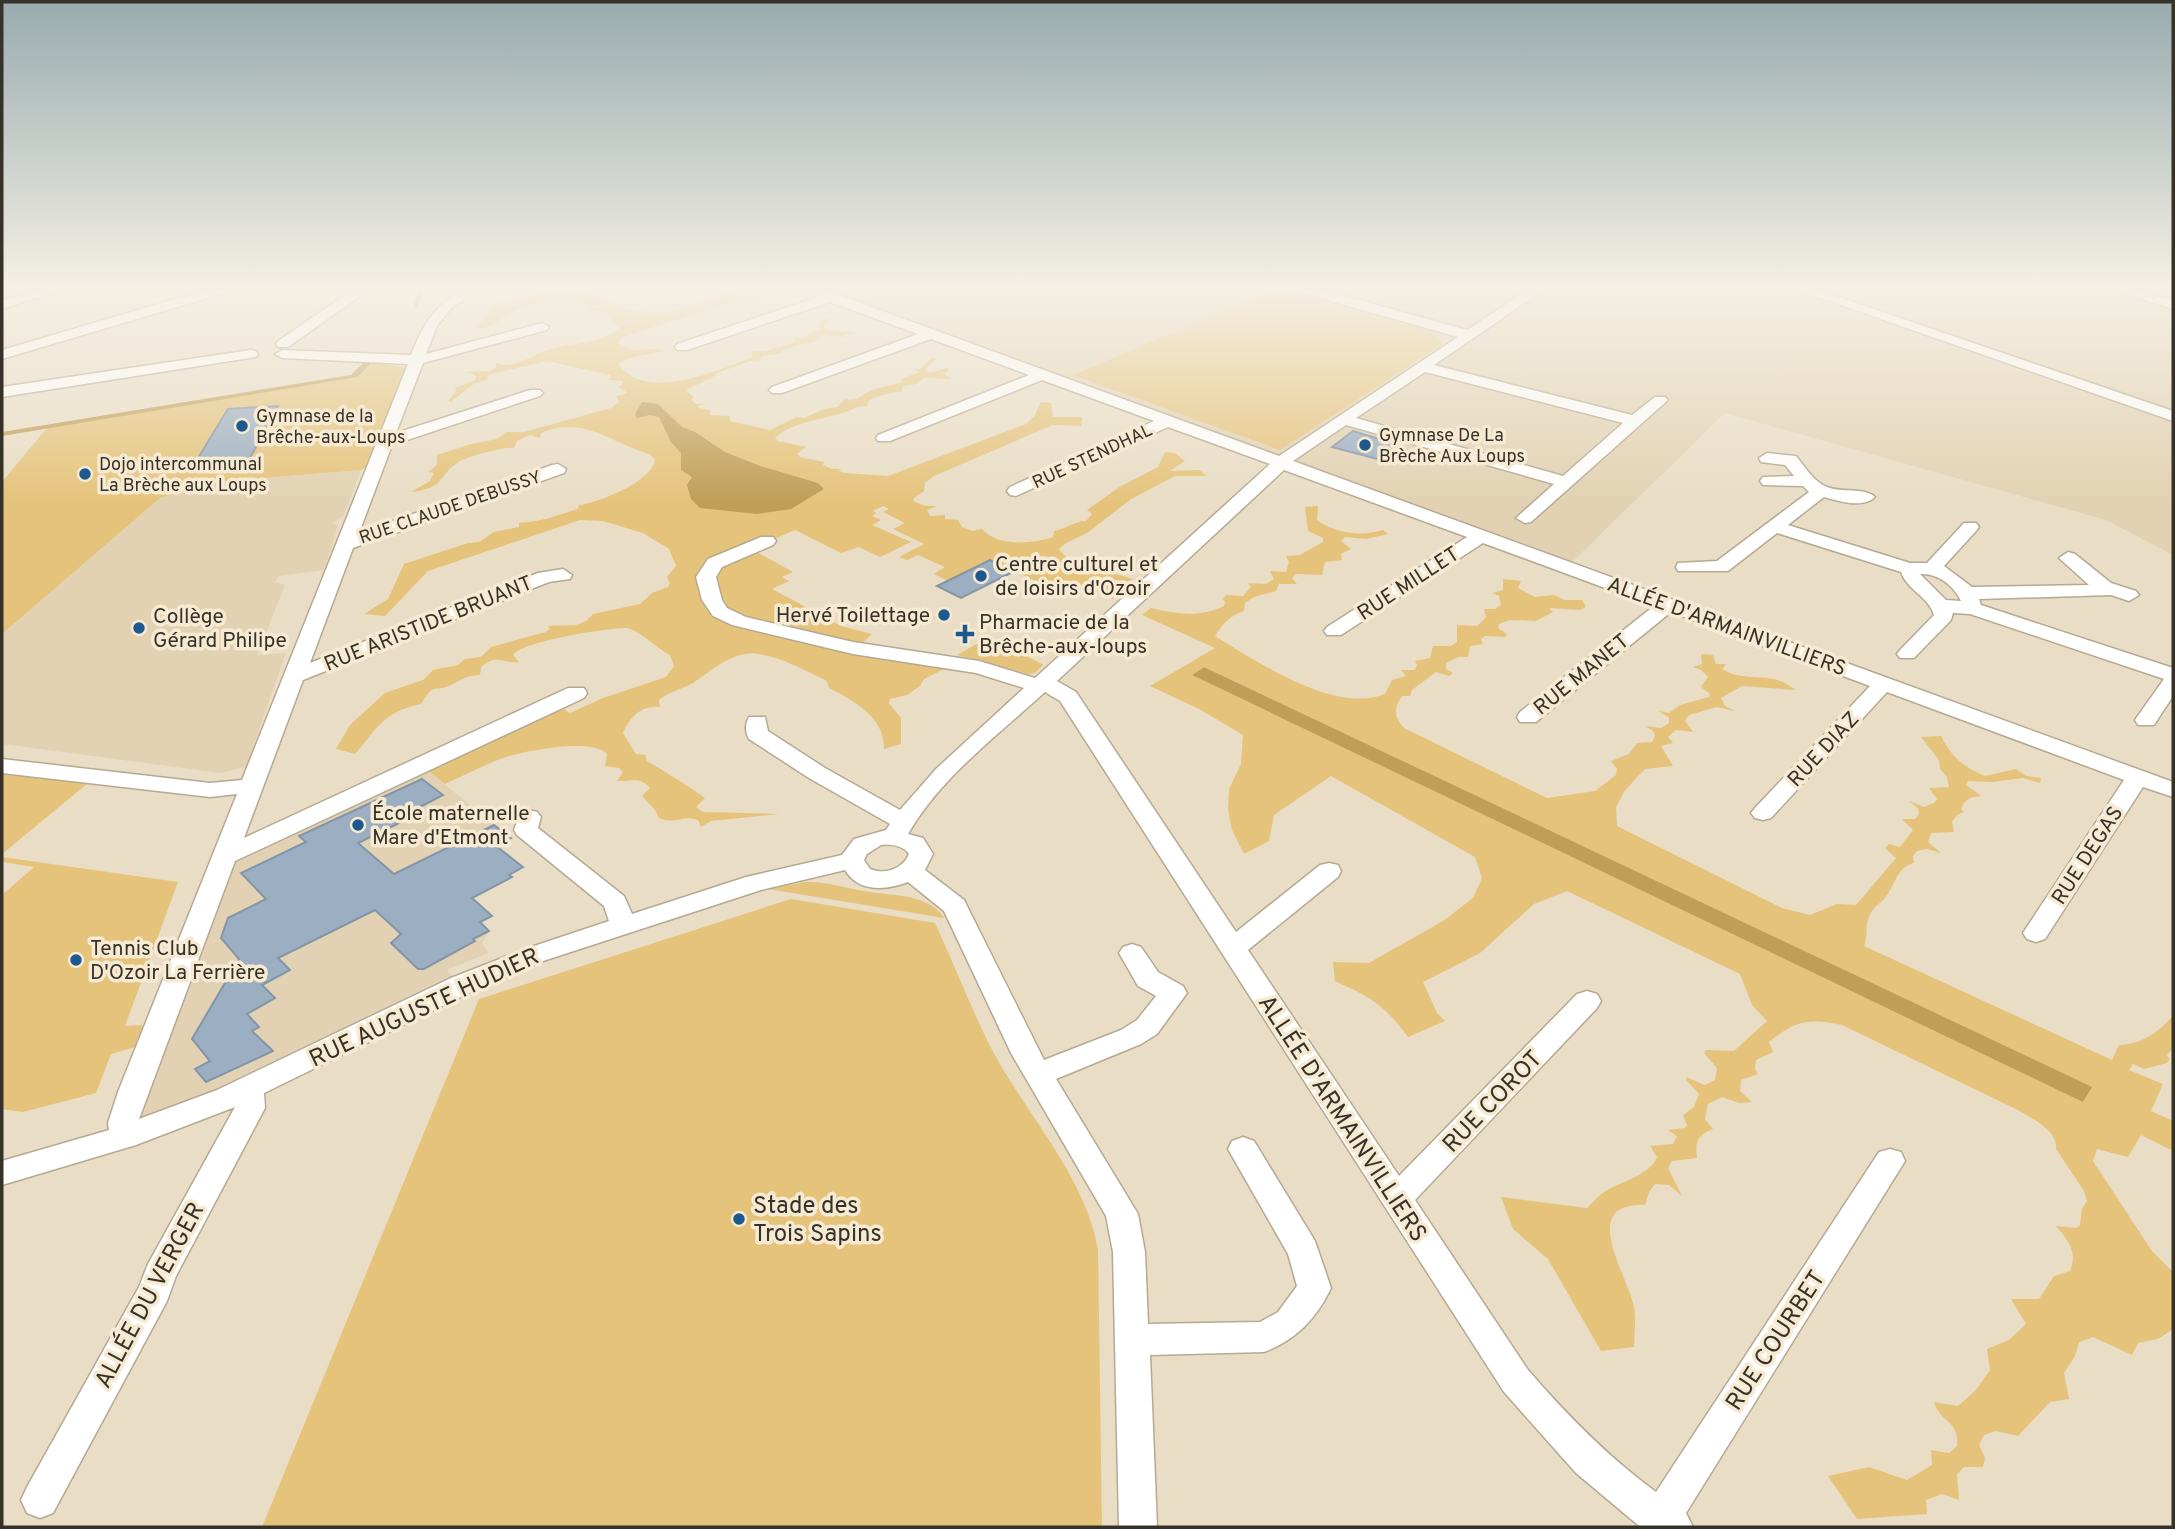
<svg xmlns="http://www.w3.org/2000/svg" width="2175" height="1529" viewBox="0 0 2175 1529" font-family="Overpass,sans-serif">
<style>
.built{fill:#e2d2b3}
.green{fill:#e5c37b;fill-rule:evenodd}
.water{fill:#c09e57}
.lines{fill:none;stroke-linecap:round;stroke-linejoin:round}
.stream{stroke:#c09e57;stroke-width:4.5}
.building{fill:#9caec1;stroke:#8495a8;stroke-width:2}
.street-casing{stroke:#b5a992;stroke-width:3}
.street{fill:#fff;fill-rule:evenodd}
.poi-dot{fill:#1d588e;stroke:#f6ead2;stroke-width:2.5}
.labels{text-anchor:middle;stroke-width:7;stroke-linejoin:round;paint-order:stroke}
.far-poi-label{font-size:18px;fill:#373229;stroke:#f6ead2;text-anchor:start}
.far-street-label{font-size:18px;fill:#373229;stroke:#f6ead2}
.poi-label{font-size:21px;fill:#373229;stroke:#f6ead2;text-anchor:start}
.street-label{font-size:21px;fill:#373229;stroke:#f6ead2}
.near-street-label{font-size:24px;fill:#373229;stroke:#f6ead2}
.near-poi-label{font-size:24px;fill:#373229;stroke:#f6ead2;text-anchor:start}
</style>
<rect width="100%" height="100%" fill="#e9ddc5"/>
<g class="built">
<path d="M822 289H2173V555L2106 520 1725 413 1572 562Z"/>
<path d="M361 470 344 515 332 524 338 525 336 532 324 570 279 576 275 582 285 585 257 655 286 653 246 767 221 773 2 744V634L160 498 213 482Z"/>
<path d="M427 770 511 838 490 849 510 866 518 863 523 867 509 875 512 877 473 898 492 916 480 922 489 931 482 943 488 953 447 970 459 985 125 1137 223 857Z"/>
</g>
<g class="green">
<path d="M558 289H599L593 293 597 297 626 309 654 313 670 312 718 297 726 289H738L734 297H761L760 301H736L623 337 618 343C641 357 647 344 665 351L628 358 618 364C645 402 713 372 746 360L752 357V351H766L796 342 794 338 806 337 811 332 821 330 819 324 824 319H832L823 325 826 330 856 332 844 335 847 338 825 335 816 338 817 341 787 348 778 354 762 356 758 361 753 360 717 373 715 376 686 390 694 397 691 400 696 404H706L698 406V408L711 410 710 415 730 416V421L770 430 797 417 804 418 824 409 837 407 845 399C859 402 861 394 872 390 881 386 892 386 902 382L901 379 919 372 915 370 920 369 932 358H937L926 369 929 373 946 368 949 369 944 374 951 379 923 378 917 384 903 386 901 392C889 392 880 396 869 400L867 406C856 406 850 411 842 413 820 420 792 422 775 438L778 441 806 447 797 454 800 457 824 462 823 465 832 469H841L839 471 844 473 888 476 1026 424 1035 415 1041 402 1051 403 1053 417H1082L1081 426 1053 425 934 476 925 483 924 491 914 498 913 501 925 506H937L927 510 930 516 945 515V519L958 520 962 527 972 531 982 529C997 547 1033 544 1053 537L1054 531C1066 529 1074 521 1086 521L1092 514 1087 510 1121 486 1158 467 1165 452 1175 453 1185 461 1170 471 1199 470 1207 476H1175L1131 499 1087 533 1066 543 1059 549C1069 566 1113 572 1133 579L1113 599 1074 582 1057 591 990 560 948 581 934 574 945 567 918 555 907 560 899 557 924 544 893 529 905 523 883 512 889 509 883 506 873 511 876 513 872 516 881 520 872 525 911 542 880 557 859 547 841 553 795 530 751 549 793 572 782 577 789 581 772 589 841 626 872 634 860 645 944 660V669L924 679 920 686 907 695 890 699 889 703 901 718V744L884 749C885 717 854 701 829 688L827 681C806 671 768 650 745 654 726 657 708 673 693 683 682 689 668 692 659 700L660 707C641 705 630 717 623 733L636 754 645 755 647 761C667 773 686 784 705 798L696 807 703 812 779 814 711 821 701 827 698 820C682 814 677 825 659 818L655 810 642 796 650 788C639 776 631 782 617 781L623 772 619 768 605 766 607 754C593 737 521 751 500 759 482 766 463 776 445 784L427 770 561 707 570 713 603 698 666 677 674 666 670 655C656 648 641 631 627 628 607 628 523 641 513 655L519 662C504 664 497 653 481 667L480 675C468 675 463 679 453 684 434 694 435 680 421 704 384 712 379 726 355 754L336 749 350 725 385 693 423 680 433 670 458 665 465 659 481 657 491 647 546 632 550 629 548 626 576 625 586 621 593 614 640 604 652 593 668 587 670 583 667 577 676 566 669 549 643 533 603 521 580 520 428 571 385 616 364 614 388 599 404 564 468 543 479 542 494 532 519 527V523C541 522 558 515 578 509L579 505C598 503 654 481 655 459L649 454C611 443 583 415 541 433L540 438 530 435 517 441 514 448C506 446 468 457 460 461 437 475 447 488 411 492L430 481 434 473 428 472 437 465V455L471 444 497 439 506 432H524L611 408 619 402 616 396 628 393 618 387 622 386 623 381 608 380 611 377 610 375 547 361 488 375 487 380 475 383 451 402 448 401 456 391 455 388 475 380 476 376 471 373 460 372 490 371 496 368V363C500 364 503 366 507 365 521 364 534 355 547 350 570 343 602 344 620 328L612 321 611 314 590 310V306C567 298 535 300 514 311 500 318 492 330 475 328L491 309 502 303Z"/>
<path d="M1277 289H1286L1432 330 1443 344 1280 450 1073 375Z"/>
<path d="M372 362 413 369 372 464 361 470 213 482 160 498 2 634V482L47 428 358 377Z"/>
<path d="M1318 506 1317 520C1334 533 1362 537 1383 530L1388 534 1366 539 1345 537 1341 541 1351 549 1341 554 1342 560 1325 562 1322 575 1296 574 1292 578 1297 584H1279L1276 591 1254 597 1245 603 1244 611C1231 615 1222 624 1215 636 1257 662 1335 714 1385 694L1392 680 1406 676 1401 670H1415L1417 665 1415 661 1430 658 1433 646H1451L1457 642V625L1477 626 1486 617 1484 609H1495L1501 605 1499 596 1492 593 1503 590V579L1521 581 1518 588 1535 597 1554 595 1565 600H1582L1586 607 1580 610 1549 608 1553 612 1536 621 1510 620 1499 624 1498 628 1507 634 1506 637 1485 636 1481 639 1483 644 1470 646 1468 657H1458L1446 663V669L1453 673 1449 676 1436 672 1412 690 1410 696H1402C1393 709 1394 717 1404 728L1547 798 1595 791 1616 775 1617 769 1611 761 1629 754 1637 743 1652 742 1655 736 1653 731 1645 726 1661 728 1669 723V718L1659 711 1669 713 1680 705 1709 697 1710 694 1701 687 1708 677 1701 670 1693 667 1702 664 1701 654 1713 655 1716 664H1726L1722 669C1741 681 1761 674 1780 681 1786 683 1791 687 1796 690L1742 686 1721 698 1725 706 1735 711 1716 707 1689 715 1685 721 1693 732 1676 730 1668 737 1673 743 1661 746 1673 766 1645 769 1638 776 1624 792 1616 807 1617 826 1782 908 1810 915 1837 904 1856 905 1896 858 1885 848 1889 844 1900 847 1913 830 1902 819H1915L1919 814 1918 808 1909 801 1924 807 1934 803 1937 799 1929 788 1949 787 1947 777 1940 769 1939 760 1921 737 1941 736C1951 756 1964 768 1985 776L2016 769 2026 776 2041 778 2040 783 2023 778 1992 782 1968 781 1966 785 1981 796C1970 797 1965 799 1961 809L1964 812 1957 815 1952 822 1954 832 1931 833 1928 842 1941 853 1927 849 1917 851 1913 856 1914 863C1896 867 1895 887 1884 899 1877 906 1871 909 1868 920 1865 929 1868 937 1864 946L2112 1060 2119 1045C2143 1044 2157 1033 2173 1016V1048L2167 1055 2169 1059 2167 1063 2144 1069 2133 1064 2129 1070 2163 1084 2151 1111 2173 1121V1151L2141 1135 2128 1157 2097 1149 2093 1161 2152 1251 2173 1272 2172 1330 2158 1339 2138 1343 2132 1355 2093 1337 2079 1342 2075 1356 2064 1373 2069 1399 2050 1402 2018 1436 1995 1431 1984 1435 1979 1445 1985 1458 1983 1467H1964L1957 1474 1959 1500 1942 1494 1926 1500 1927 1514 1857 1519 1828 1476 1869 1467 1907 1480 1932 1465 1931 1450 1949 1453 1957 1446C1960 1420 1939 1422 1934 1402L1958 1406 1976 1390 1990 1370 1987 1349 2009 1340 2026 1324 2011 1299H2039L2054 1276 2070 1271C2078 1252 2068 1240 2056 1226L2076 1228 2080 1225 2082 1209 2087 1201 2084 1191 2056 1149C2058 1130 2032 1119 2018 1110L1842 1025C1808 1018 1795 1021 1769 1042L1773 1052 1756 1060 1755 1069 1758 1074 1741 1080 1740 1091 1752 1102 1739 1103 1722 1097 1708 1104 1705 1119 1713 1129C1697 1135 1695 1142 1697 1158L1672 1161 1668 1168 1682 1196 1669 1185 1655 1184 1649 1192 1645 1205C1579 1202 1625 1271 1633 1303 1637 1316 1634 1334 1634 1347L1601 1351 1548 1259 1513 1229 1501 1197 1587 1208C1592 1203 1597 1197 1603 1193 1620 1181 1650 1176 1657 1157L1650 1146 1673 1144 1677 1136 1668 1130 1685 1128 1687 1125 1683 1115 1694 1107 1699 1094 1687 1081 1686 1077 1705 1085 1715 1080 1717 1068 1704 1053 1706 1050 1734 1051 1767 1021 1752 1005 1740 974 1567 891 1534 904 1480 953 1423 982 1437 1013 1445 1021 1408 1037C1385 1005 1370 997 1335 981L1333 962 1369 963 1443 921 1473 898 1482 878 1475 857 1331 776 1274 815 1269 841 1244 854 1232 830 1228 809 1229 789 1241 764 1243 735 1201 710 1150 686 1215 648 1142 615 1151 608C1176 614 1200 618 1224 606L1225 602 1223 599 1226 595 1243 596 1251 587 1248 583 1266 584 1274 579 1270 571 1286 572 1289 562 1286 556 1300 555 1323 542V538L1308 531 1305 507ZM1204 667 2091 1087V1088L2083 1101 1192 675Z"/>
<path d="M989 637 1042 664 1043 665 1035 673 1028 674 957 655Z"/>
<path d="M2 772 88 783 2 854Z"/>
<path d="M2 857 178 882 125 1026 143 1025 135 1047 111 1054 96 1093 23 1112 2 1109V895L34 867 2 862Z"/>
<path d="M805 882C828 881 848 889 870 892 895 896 929 894 944 918L768 889Z"/>
<path d="M791 899 935 923C954 964 970 1006 990 1046 1024 1112 1086 1176 1098 1250L1102 1527H262L479 999Z"/>
</g>
<g class="water">
<path d="M364 362H372L358 377 2 436V432L351 375Z"/>
<path d="M642 402 658 404 682 427 695 432 725 452 760 466 818 483 824 489 791 509 757 514 700 508 691 499 687 485 692 477 681 470V453L671 442 659 417 650 415 637 418 635 414Z"/>
<path d="M1204 667 2092 1087 2083 1102 1192 675Z"/>
</g>
<g class="lines">
<path class="stream" d="M416 305 421 289"/>
</g>
<g class="building">
<path d="M278 406 250 458 243 461 195 463 228 409Z"/>
<path d="M1353 431 1396 444 1377 459 1332 447Z"/>
<path d="M990 560 1013 572 961 598 937 586Z"/>
<path d="M422 779 443 795 412 811 416 815 358 843 394 874 494 825 511 838 496 846 523 867 509 875 512 877 472 898 492 916 480 922 489 931 473 939 475 941 424 969H418L391 943 401 934 375 910 278 958 290 970 262 985 275 998 247 1014 259 1027 252 1031 273 1051 206 1082 195 1069 210 1061 192 1039 239 959 221 938 228 918 266 899 241 873 306 842 299 836Z"/>
</g>
<g class="lines">
<g class="street-casing">
<g id="street">
<path d="M43 289H64L2 309V301Z"/>
<path d="M209 289H230L228 292 2 359V350Z"/>
<path d="M354 289H370L288 347H278L276 344 278 341Z"/>
<path d="M464 289H480L451 308 437 326 426 354 542 323 549 327 547 330 423 363 396 433 530 390H540L543 393 540 396 392 445 359 533 552 465 558 464 566 469 564 473 353 548 310 663 538 573 563 569 572 575 570 579 549 582 303 680 244 838 568 688H584L587 693 584 698 235 861 139 1119 217 1090 451 978 525 949 609 921 604 906 517 835 514 830 521 812 529 810 537 812 541 817 538 828 624 896 632 914 746 877 842 855 854 839 886 830 890 824 809 778 749 739C745 732 745 724 749 717H765L768 731 825 768 900 810 936 769 1024 688 976 673 853 654 732 625 713 616 702 600 696 577 708 559 761 537H773L776 541 773 545 722 567 716 577 722 600 727 608 746 617 853 642 979 661 1035 678 1270 464 1168 427 1016 496 1010 495 1007 491 1010 487 1154 421 1042 380 890 441H878L876 438 878 435 1029 375 931 339 782 393H772L769 390 772 387 918 334 830 302 687 350H677L675 347 677 344 818 297 801 289H820L836 294 1279 456 1458 337 1299 292 1297 289H1319L1467 330 1529 289H1545L1434 365 1632 415 1655 397H1665L1668 400 1531 522 1525 523 1516 518 1554 484 1346 425 1293 461 2173 782V797L2143 787 2045 939 2036 942 2027 939 2023 933 2124 780 1887 692 1771 818 1763 820 1755 818 1751 813 1755 808 1870 686 1671 612 1536 722H1520L1517 717 1520 712 1654 606 1483 543 1341 635H1327L1324 631 1327 627 1467 537 1284 470 1057 681 1076 692 1236 932 1320 865 1329 863 1338 865 1341 871 1338 877 1248 950 1399 1176 1577 994 1587 991 1597 994 1601 1001 1597 1008 1415 1200 1528 1370C1567 1415 1608 1457 1656 1492L1879 1152 1890 1149 1901 1152 1905 1161 1686 1513 1693 1527H1642L1638 1525 1576 1473 1504 1392 1060 701 1045 692C998 735 940 778 908 834L923 838 933 854 925 870 964 900 1044 1060 1121 1030 1137 1020 1156 996 1138 986 1119 953 1123 947 1132 944 1141 947 1158 972 1183 986 1187 993 1157 1034 1141 1044 1056 1079 1138 1214 1145 1252 1148 1324 1260 1322 1278 1312 1297 1286 1288 1254 1228 1149 1232 1141 1243 1137 1254 1141 1315 1241 1331 1288C1316 1319 1296 1340 1264 1352L1150 1355 1157 1527H1119L1113 1252 1106 1216 1011 1053 944 911 908 882C885 891 858 892 845 870L761 890 543 961 471 992 264 1093 265 1108 176 1276 167 1301 53 1513 40 1518 27 1513 21 1500 27 1487 139 1287 148 1264 235 1107 136 1145 2 1185V1161L109 1130 108 1123 118 1092 237 794 210 797 2 773V759L210 783 242 780 408 364 282 358 275 354 282 350 411 355C424 323 433 307 464 289ZM1425 372 1623 423 1563 476 1356 418ZM881 845C890 844 903 845 909 854 903 869 885 875 870 869L864 860 867 854Z"/>
<path d="M1795 289H1815L2173 411V421Z"/>
<path d="M2111 289H2132L2173 301V309Z"/>
<path d="M251 350 256 351 258 354 256 357 2 397V387Z"/>
<path d="M1767 453 1796 456C1805 467 1814 482 1827 487 1841 493 1865 487 1875 497 1863 509 1838 501 1824 497L1788 525 1910 563H1927L1964 523H1976L1979 527 1976 531 1944 566 1972 587 2089 585 2059 558 2068 552 2075 554 2111 583 2136 591 2139 595 2129 601 2111 595 1979 599 1981 605 2173 668V696L2154 725H2138L2135 720 2164 679 1970 614 1953 613 1951 620 1914 658H1900L1897 654 1900 650 1934 615C1929 597 1907 590 1901 572L1777 533 1728 571H1678L1676 567 1678 563 1717 561 1809 492 1803 486 1763 485 1760 481 1763 477 1794 476 1785 465 1761 462 1759 458ZM1920 574C1938 573 1954 586 1961 601L1946 600Z"/>
</g>
</g>
<use href="#street" class="street"/>
</g>
<linearGradient id="sky" x2="0" y2="1"><stop stop-color="#98abae"/><stop offset="0.57" stop-color="#f5f0e5"/><stop offset="1" stop-color="#f5f0e5" stop-opacity="0"/></linearGradient>
<rect width="2175" height="503" fill="url(#sky)"/>
<g class="poi-dot">
<circle cx="242" cy="426" r="7"/>
<circle cx="1365" cy="445" r="7"/>
<circle cx="85" cy="474" r="7"/>
<circle cx="981" cy="576" r="7"/>
<circle cx="944" cy="615" r="7"/>
<circle cx="139" cy="628" r="7"/>
<path d="M961.5 623.5h7v7h7v7h-7v7h-7v-7h-7v-7h7z"/>
<circle cx="358" cy="825" r="7"/>
<circle cx="76" cy="960" r="7"/>
<circle cx="739" cy="1219" r="7"/>
</g>
<g class="labels">
<g class="far-poi-label">
<text x="256" y="422">Gymnase de la<tspan x="256" dy="21">Brêche-aux-Loups</tspan></text>
<text x="1379" y="441">Gymnase De La<tspan x="1379" dy="21">Brèche Aux Loups</tspan></text>
<text x="99" y="470">Dojo intercommunal<tspan x="99" dy="21">La Brèche aux Loups</tspan></text>
</g>
<g class="far-street-label">
<text transform="translate(1092 456) rotate(-25)" y="6">RUE STENDHAL</text>
<text transform="translate(450 507) rotate(-19)" y="6">RUE CLAUDE DEBUSSY</text>
</g>
<g class="poi-label">
<text x="995" y="571">Centre culturel et<tspan x="995" dy="24">de loisirs d'Ozoir</tspan></text>
<text x="930" y="622" text-anchor="end">Hervé Toilettage</text>
<text x="153" y="623">Collège<tspan x="153" dy="24">Gérard Philipe</tspan></text>
<text x="979" y="629">Pharmacie de la<tspan x="979" dy="24">Brêche-aux-loups</tspan></text>
<text x="372" y="820">École maternelle<tspan x="372" dy="24">Mare d'Etmont</tspan></text>
<text x="90" y="955">Tennis Club<tspan x="90" dy="24">D'Ozoir La Ferrière</tspan></text>
</g>
<g class="street-label">
<text transform="translate(1408 583) rotate(-33)" y="7">RUE MILLET</text>
<text transform="translate(428 623) rotate(-22)" y="7">RUE ARISTIDE BRUANT</text>
<text transform="translate(1727 626) rotate(20)" y="7">ALLÉE D'ARMAINVILLIERS</text>
<text transform="translate(1581 674) rotate(-39)" y="7">RUE MANET</text>
<text transform="translate(1823 749) rotate(-47)" y="7">RUE DIAZ</text>
<text transform="translate(2087 855) rotate(-57)" y="7">RUE DEGAS</text>
</g>
<g class="near-street-label">
<text transform="translate(424 1007) rotate(-25)" y="8">RUE AUGUSTE HUDIER</text>
<text transform="translate(1492 1101) rotate(-46)" y="8">RUE COROT</text>
<text transform="translate(1343 1118) rotate(57)" y="8">ALLÉE D'ARMAINVILLIERS</text>
<text transform="translate(149 1295) rotate(-62)" y="8">ALLÉE DU VERGER</text>
<text transform="translate(1775 1340) rotate(-57)" y="8">RUE COURBET</text>
</g>
<g class="near-poi-label">
<text x="753" y="1213">Stade des<tspan x="753" dy="28">Trois Sapins</tspan></text>
</g>
</g>
<rect width="2175" height="1529" fill="none" stroke="#373229" stroke-width="7"/>
</svg>
